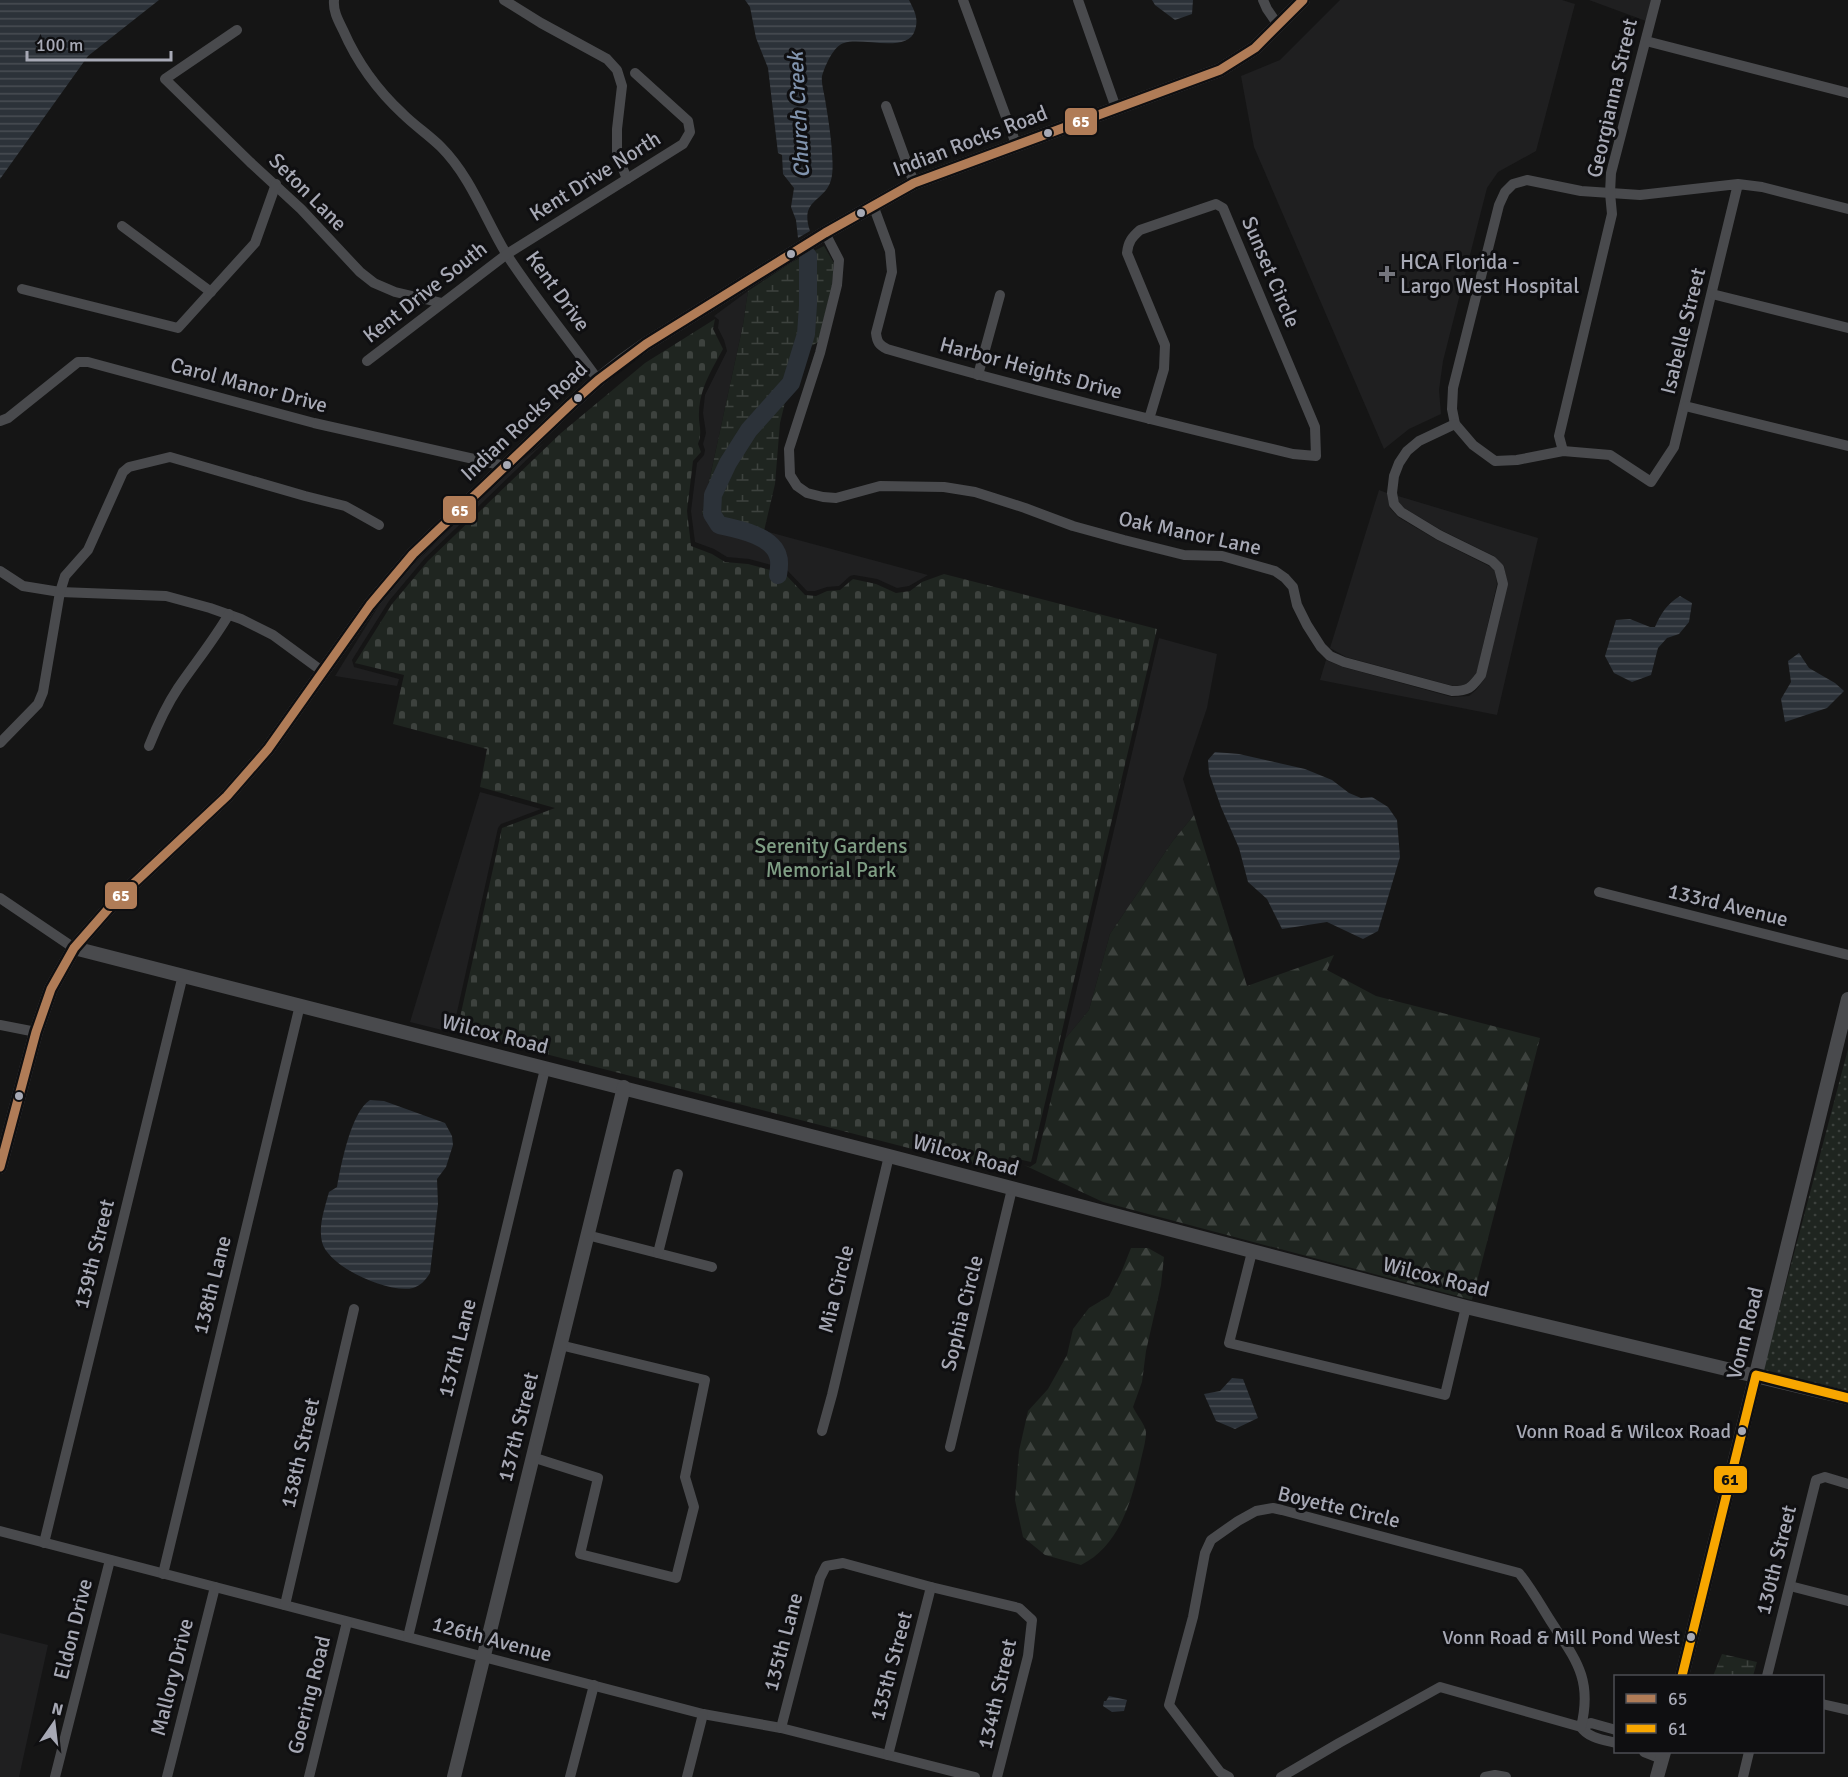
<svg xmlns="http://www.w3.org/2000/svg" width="1848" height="1777" viewBox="0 0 1848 1777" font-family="Signika,sans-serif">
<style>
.built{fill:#1f1f20}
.forest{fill:url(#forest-firs)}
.wetland{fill:url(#wetland-marsh)}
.cemetery{fill:url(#cemetery-stones)}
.park{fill:url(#park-dots)}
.water{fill:url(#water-rules)}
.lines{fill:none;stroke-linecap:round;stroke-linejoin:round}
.river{stroke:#2c3239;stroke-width:18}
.minor{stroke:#494a4d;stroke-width:10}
.tertiary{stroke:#494a4d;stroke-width:14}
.bus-1-casing{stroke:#0f0f11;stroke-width:14}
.bus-2-casing{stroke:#0f0f11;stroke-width:14}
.bus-1{stroke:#b07c57;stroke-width:9}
.bus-2{stroke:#f7a600;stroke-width:9}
.bus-dot{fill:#a7a9b5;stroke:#0f0f11;stroke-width:2}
.poi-dot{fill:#74757d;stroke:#0f0f11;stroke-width:2}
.labels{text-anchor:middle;stroke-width:6;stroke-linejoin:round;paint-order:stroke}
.bus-label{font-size:20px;fill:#a7a9b5;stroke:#0f0f11;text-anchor:end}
.street-label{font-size:21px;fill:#a7a9b5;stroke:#0f0f11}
.poi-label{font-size:21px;fill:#a7a9b5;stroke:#0f0f11;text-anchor:start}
.park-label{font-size:21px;fill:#7f9e84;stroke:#0f0f11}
.water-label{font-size:22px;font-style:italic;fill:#8093ad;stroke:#0f0f11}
.line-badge{stroke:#0f0f11;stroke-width:2}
.badge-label{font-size:16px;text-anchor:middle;font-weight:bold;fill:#fff}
.pale-badge-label{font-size:16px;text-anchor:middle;font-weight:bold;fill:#111}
</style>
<defs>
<pattern id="forest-firs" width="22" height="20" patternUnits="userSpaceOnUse" patternTransform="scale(1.5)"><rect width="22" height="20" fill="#1f2520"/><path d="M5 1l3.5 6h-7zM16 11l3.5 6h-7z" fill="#3d423e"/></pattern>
<pattern id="wetland-marsh" width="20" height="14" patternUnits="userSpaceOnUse" patternTransform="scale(1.5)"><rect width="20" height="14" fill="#1f2520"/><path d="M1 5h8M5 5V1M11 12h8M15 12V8" fill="none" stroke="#3d423e"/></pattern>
<pattern id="cemetery-stones" width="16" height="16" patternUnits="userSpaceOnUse" patternTransform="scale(1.5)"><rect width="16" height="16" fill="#1f2520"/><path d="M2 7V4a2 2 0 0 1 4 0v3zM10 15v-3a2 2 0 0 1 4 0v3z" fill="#3d423e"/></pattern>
<pattern id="park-dots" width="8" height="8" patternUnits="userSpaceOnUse" patternTransform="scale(1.5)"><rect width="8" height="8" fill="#1f2520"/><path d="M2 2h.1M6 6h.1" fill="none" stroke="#3d423e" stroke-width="1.8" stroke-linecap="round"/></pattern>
<pattern id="water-rules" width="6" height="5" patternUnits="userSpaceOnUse" patternTransform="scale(1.5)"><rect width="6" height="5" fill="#2c3239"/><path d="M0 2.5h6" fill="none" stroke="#484d53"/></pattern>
</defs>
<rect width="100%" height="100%" fill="#151515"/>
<g class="built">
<path d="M1340 0H1562L1575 4 1536 151 1498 172 1487 188 1443 361 1439 390 1441 414 1409 429 1384 449 1254 147 1241 76 1280 60Z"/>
<path d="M1589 0H1651L1646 21Z"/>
<path d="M748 291 743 325 702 514 928 575 909 586 897 588 877 579 854 575 850 576 839 586 827 587 815 591H807L786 569 749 559 727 557 714 549 695 542 691 511 697 463 704 455 705 450 703 444 706 433 703 413 705 395 727 351 724 340 718 328 719 320 714 316Z"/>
<path d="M544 443 425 558 389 601 352 660 354 667 399 679 397 686 335 676 391 586 518 463Z"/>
<path d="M1379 490 1387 493 1390 508 1398 517 1437 540 1489 566 1495 571 1497 584 1477 672 1469 682 1465 685 1453 686 1346 657 1330 648Z"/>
<path d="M1398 496 1538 538 1497 715 1320 680 1326 660 1343 667 1452 697 1469 696 1476 690 1485 678 1507 583 1504 566 1494 556 1441 530 1404 508 1398 501Z"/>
<path d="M1159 638 1217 654 1207 708 1183 779 1194 815 1172 842 1110 934 1089 1010 1065 1039Z"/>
<path d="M480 792 541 809 501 824 498 828 453 1030 454 1033 410 1022Z"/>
<path d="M0 1633 48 1645 19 1777H0Z"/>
</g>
<g class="forest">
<path d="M1194 815 1247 986 1334 955 1327 970 1376 996 1540 1038 1472 1300 1103 1202 1024 1165 1030 1167 1036 1163 1065 1039 1089 1010 1110 934 1172 842Z"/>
<path d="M1131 1248H1148L1164 1257 1161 1285 1146 1351 1142 1382 1133 1407C1136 1414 1145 1424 1146 1432 1146 1442 1142 1454 1140 1464 1131 1503 1119 1546 1081 1565L1045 1555 1023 1537 1015 1500 1019 1451 1028 1411 1048 1389 1067 1355 1073 1329 1089 1308 1109 1296 1121 1273Z"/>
</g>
<g class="wetland">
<path d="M824 246 834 263 832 285 818 342 802 352 789 386 780 423 775 484 764 531 702 514 743 325 748 291 792 262Z"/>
<path d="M1722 1654 1757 1662 1753 1676H1713Z"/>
</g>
<path class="cemetery" d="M715 319 713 329 723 349C712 369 700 388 699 412 698 425 703 430 698 444L701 452 693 461 687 511 691 546 712 554 725 562 748 564 785 574 805 595 816 596 827 591 840 590 853 579 876 584 896 593 910 591 922 582 944 574 1157 629 1031 1162 1009 1157 1005 1173 457 1031 502 828 555 808 480 787 487 749 393 724 404 675 355 663 392 604 428 561 561 433 645 363Z"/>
<path class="park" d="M1848 1049V1392L1763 1371Z"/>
<g class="water">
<path d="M0 0H159L88 56 0 179Z"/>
<path d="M745 0H909C914 10 919 18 915 30 908 54 863 37 844 43 840 44 836 48 834 51 829 57 824 69 822 76 821 83 824 92 825 99 828 117 836 163 831 180 825 202 799 199 810 231L798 238 796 220 791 207 794 188 783 174 782 155 778 153 768 68 756 38 750 7Z"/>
<path d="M1152 0H1193L1192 14 1175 20 1155 5Z"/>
<path d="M1680 596 1692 603 1689 622 1679 634 1667 638 1658 648 1651 675 1632 682 1614 673 1605 656 1616 620 1630 619 1650 627H1655C1661 613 1667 604 1680 596Z"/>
<path d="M1799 653 1809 668 1835 683 1844 691 1827 708 1785 722 1781 699 1791 682 1788 661Z"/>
<path d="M1215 752 1239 754 1305 769 1332 780 1349 793 1361 798 1372 797 1388 807 1397 820 1400 857 1378 931 1363 939 1327 922 1282 929 1267 899 1248 882 1239 848 1221 807 1209 773 1208 760Z"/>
<path d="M370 1100 384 1101 445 1123 452 1136 453 1145 446 1167 437 1179 438 1204 430 1273C426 1280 420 1286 413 1288 389 1294 328 1267 322 1242 318 1226 325 1207 329 1192L337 1187C341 1165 351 1112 370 1100Z"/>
<path d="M1232 1378 1243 1379 1258 1418 1235 1429 1216 1421 1204 1394 1220 1391Z"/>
<path d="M1109 1696 1127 1700 1124 1711 1112 1712 1103 1706 1104 1701H1106Z"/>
</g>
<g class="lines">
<path class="river" d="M778 575C779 569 780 561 778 556 772 535 737 529 719 525L712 514 713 495 728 463 749 430 791 383 806 334 808 305V256"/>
<g class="minor">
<path d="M334 0C333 11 338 20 343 30 357 62 377 90 403 114 415 126 429 135 441 147 471 177 485 219 507 255 535 298 568 338 598 380"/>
<path d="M504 0 541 23 607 59 617 70 622 86 617 129V154L627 179"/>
<path d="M963 0 1016 144"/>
<path d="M1078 0 1116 108"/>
<path d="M1263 0 1267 9 1278 25"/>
<path d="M237 30 165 79 250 162 301 209 360 272 374 283 395 292 442 303"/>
<path d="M1646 41 1848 93"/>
<path d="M886 106 914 183"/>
<path d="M1738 184 1674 447 1651 482 1610 455 1563 451 1517 460 1495 461 1473 445 1455 424 1452 409 1453 388 1499 205 1505 192 1513 184 1527 180 1581 191 1640 195 1738 184 1762 187 1848 209"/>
<path d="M873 205 890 251 892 272 876 333C877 342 879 345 887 349 1021 388 1157 421 1293 454L1316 456 1315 427 1223 208 1216 204 1140 230C1132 237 1128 242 1127 253L1165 345 1164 369 1149 419"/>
<path d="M122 226 211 292"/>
<path d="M825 233 839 260 837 285 820 353 789 449 790 475 797 486 807 493 823 497 836 498 880 486 944 487 975 492 1025 508 1073 526 1124 540 1184 555 1222 556 1275 571 1285 578 1293 587 1297 605 1307 625 1321 647 1330 656 1344 662 1452 691C1469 691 1471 688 1481 675L1503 584 1499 568 1492 561 1439 535 1401 512 1394 504 1392 493 1394 476 1399 463 1407 451 1419 441 1455 424"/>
<path d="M22 289 178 328 255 243 276 184"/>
<path d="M1712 294 1848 328"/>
<path d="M367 361 507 254 683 144 690 132 688 121 635 73"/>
<path d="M978 375 1000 295"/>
<path d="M1685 406 1848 446"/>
<path d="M0 421 8 418 78 362H88L314 423 505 466"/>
<path d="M1563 451 1559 436 1612 214 1610 193 1611 173 1656 0"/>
<path d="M0 571 23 586 60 592 166 596 210 608 241 619 273 635 322 671"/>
<path d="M0 743 38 704 43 692 60 592 65 576 88 550 123 472 129 467 170 457 305 496 345 506 379 525"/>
<path d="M149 746C157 726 166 706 178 688 195 663 214 640 229 614"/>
<path d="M1599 892 1848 955"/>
<path d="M0 898 74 948"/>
<path d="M0 1025 36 1032"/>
<path d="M587 1235 712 1267"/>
<path d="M1252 1252 1229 1343 1445 1395 1466 1307"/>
<path d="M658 1253 678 1174"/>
<path d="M822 1431 832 1395 889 1156"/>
<path d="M950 1447 1012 1189"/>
<path d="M532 1457 598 1478 580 1554 676 1578 694 1507 685 1477 705 1380 560 1345"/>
<path d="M0 1531 703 1714 781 1728 975 1777"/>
<path d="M44 1543 183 975"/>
<path d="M163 1574 300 1005"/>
<path d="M1790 1586 1848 1601"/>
<path d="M285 1605 354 1309"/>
<path d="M408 1637 545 1069"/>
<path d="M1767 1676 1816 1480 1825 1477 1848 1484"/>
<path d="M1822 1704 1848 1710"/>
<path d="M781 1728 820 1578 826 1566 843 1563 931 1587 1019 1608 1032 1620 1028 1656 997 1777"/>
<path d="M1616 1730 1591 1723 1581 1727C1588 1738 1604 1740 1616 1743"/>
<path d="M1644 1752 1662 1759"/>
<path d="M888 1755 931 1587"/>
<path d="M55 1777 110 1560"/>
<path d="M167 1777 215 1587"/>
<path d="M309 1777 347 1622"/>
<path d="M570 1777 594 1685"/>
<path d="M687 1777 703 1714"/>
<path d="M1229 1777 1220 1772 1169 1705 1193 1617 1205 1553 1211 1540 1238 1521 1256 1511 1273 1508 1282 1510 1519 1573C1531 1588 1540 1604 1550 1620 1575 1659 1593 1678 1581 1727L1440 1687 1339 1743 1281 1777"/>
<path d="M1485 1777 1495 1775 1506 1777"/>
<path d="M1743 1777 1749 1752"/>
</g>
<g class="tertiary">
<path d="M74 948 889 1156 1466 1307 1848 1398"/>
<path d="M0 1167 36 1032 51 989 74 948 116 900 227 796 268 749 370 605 413 554 571 404 598 380 622 361 646 344 825 233 914 183 1220 70 1255 48 1303 0"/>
<path d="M1682 1676 1848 999"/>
<path d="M454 1777 624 1087"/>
<path d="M1657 1777 1664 1752"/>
</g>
<g class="bus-1-casing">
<path id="bus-1" d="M0 1167 36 1032 51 989 74 948 116 900 227 796 268 749 370 605 413 554 571 404 598 380 646 344 825 233 914 183 1220 70 1255 48 1303 0"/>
</g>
<g class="bus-2-casing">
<path id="bus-2" d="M1682 1676 1756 1375 1848 1398"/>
</g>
<use href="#bus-1" class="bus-1"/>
<use href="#bus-2" class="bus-2"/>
</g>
<g class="bus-dot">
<circle cx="1048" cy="133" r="5"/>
<circle cx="861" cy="213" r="5"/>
<circle cx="791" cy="254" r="5"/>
<circle cx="578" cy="398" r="5"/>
<circle cx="507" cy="465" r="5"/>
<circle cx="19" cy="1096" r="5"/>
<circle cx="1742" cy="1431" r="5"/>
<circle cx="1691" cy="1637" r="5"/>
</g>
<path class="poi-dot" d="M1384 265h6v6h6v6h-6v6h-6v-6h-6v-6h6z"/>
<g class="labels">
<g class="bus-label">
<text x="1731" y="1438">Vonn Road &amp; Wilcox Road</text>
<text x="1680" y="1644">Vonn Road &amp; Mill Pond West</text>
</g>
<g class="street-label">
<text transform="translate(1612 98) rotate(-77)" y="7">Georgianna Street</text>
<text transform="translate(970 141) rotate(-21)" y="7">Indian Rocks Road</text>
<text transform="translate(595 176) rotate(-32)" y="7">Kent Drive North</text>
<text transform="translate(308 192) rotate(45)" y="7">Seton Lane</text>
<text transform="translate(1271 272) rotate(67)" y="7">Sunset Circle</text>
<text transform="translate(558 291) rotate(54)" y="7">Kent Drive</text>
<text transform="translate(425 292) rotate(-38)" y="7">Kent Drive South</text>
<text transform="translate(1683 331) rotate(-76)" y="7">Isabelle Street</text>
<text transform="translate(1031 368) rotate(15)" y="7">Harbor Heights Drive</text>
<text transform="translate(249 385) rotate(15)" y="7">Carol Manor Drive</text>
<text transform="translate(524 421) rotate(-43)" y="7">Indian Rocks Road</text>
<text transform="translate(1190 533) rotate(12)" y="7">Oak Manor Lane</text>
<text transform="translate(1728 905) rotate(14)" y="7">133rd Avenue</text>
<text transform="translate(495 1034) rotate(14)" y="7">Wilcox Road</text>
<text transform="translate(966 1155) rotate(15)" y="7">Wilcox Road</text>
<text transform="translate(94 1254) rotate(-76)" y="7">139th Street</text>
<text transform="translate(1436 1277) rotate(14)" y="7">Wilcox Road</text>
<text transform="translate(212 1285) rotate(-76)" y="7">138th Lane</text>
<text transform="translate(836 1289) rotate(-76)" y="7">Mia Circle</text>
<text transform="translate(962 1313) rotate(-76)" y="7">Sophia Circle</text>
<text transform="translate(1745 1333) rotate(-76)" y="7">Vonn Road</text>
<text transform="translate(457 1348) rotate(-76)" y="7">137th Lane</text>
<text transform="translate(518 1427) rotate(-76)" y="7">137th Street</text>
<text transform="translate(300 1453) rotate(-77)" y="7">138th Street</text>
<text transform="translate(1339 1507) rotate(13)" y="7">Boyette Circle</text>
<text transform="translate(1776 1560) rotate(-76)" y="7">130th Street</text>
<text transform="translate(73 1629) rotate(-76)" y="7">Eldon Drive</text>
<text transform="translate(492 1639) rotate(15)" y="7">126th Avenue</text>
<text transform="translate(783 1642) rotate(-75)" y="7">135th Lane</text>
<text transform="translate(891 1666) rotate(-75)" y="7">135th Street</text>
<text transform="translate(172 1677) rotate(-76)" y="7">Mallory Drive</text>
<text transform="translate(997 1694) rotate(-77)" y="7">134th Street</text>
<text transform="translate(309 1695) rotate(-76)" y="7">Goering Road</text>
</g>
<g class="poi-label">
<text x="1400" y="269">HCA Florida -<tspan x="1400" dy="24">Largo West Hospital</tspan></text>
</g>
<g class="park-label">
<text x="831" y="853">Serenity Gardens<tspan x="831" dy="24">Memorial Park</tspan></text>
</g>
<g class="water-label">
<text transform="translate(798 115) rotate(-93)" y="8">Church Creek</text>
</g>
</g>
<g class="line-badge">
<rect x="1064" y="107" width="34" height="29" rx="6" fill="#b07c57"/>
<rect x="442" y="495" width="35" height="29" rx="6" fill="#b07c57"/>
<rect x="104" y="881" width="34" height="29" rx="6" fill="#b07c57"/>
<rect x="1713" y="1465" width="35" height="29" rx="6" fill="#f7a600"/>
</g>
<g class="badge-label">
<text x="1081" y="127">65</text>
<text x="460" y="516">65</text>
<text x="121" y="901">65</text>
</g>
<g class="pale-badge-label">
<text x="1730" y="1485">61</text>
</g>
<rect x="1614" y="1675" width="210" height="78" fill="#0f0f11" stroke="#4c4d53" stroke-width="1.5"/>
<rect x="1626" y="1694" width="30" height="9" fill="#b07c57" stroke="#4c4d53" stroke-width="1.5"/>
<text x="1668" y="1705" font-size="18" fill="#a7a9b5">65</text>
<rect x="1626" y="1724" width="30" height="9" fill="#f7a600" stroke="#4c4d53" stroke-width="1.5"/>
<text x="1668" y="1735" font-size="18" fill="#a7a9b5">61</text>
<g transform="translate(54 1723) rotate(14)" stroke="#0f0f11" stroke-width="4.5" paint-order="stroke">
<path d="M0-4.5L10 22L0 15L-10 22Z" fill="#a7a9b5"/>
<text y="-9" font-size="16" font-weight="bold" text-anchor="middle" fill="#a7a9b5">N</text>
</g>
<path d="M27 51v9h144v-9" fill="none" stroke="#a7a9b5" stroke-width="3"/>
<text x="36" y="51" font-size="18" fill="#a7a9b5" stroke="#0f0f11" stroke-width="4.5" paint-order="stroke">100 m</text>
</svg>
